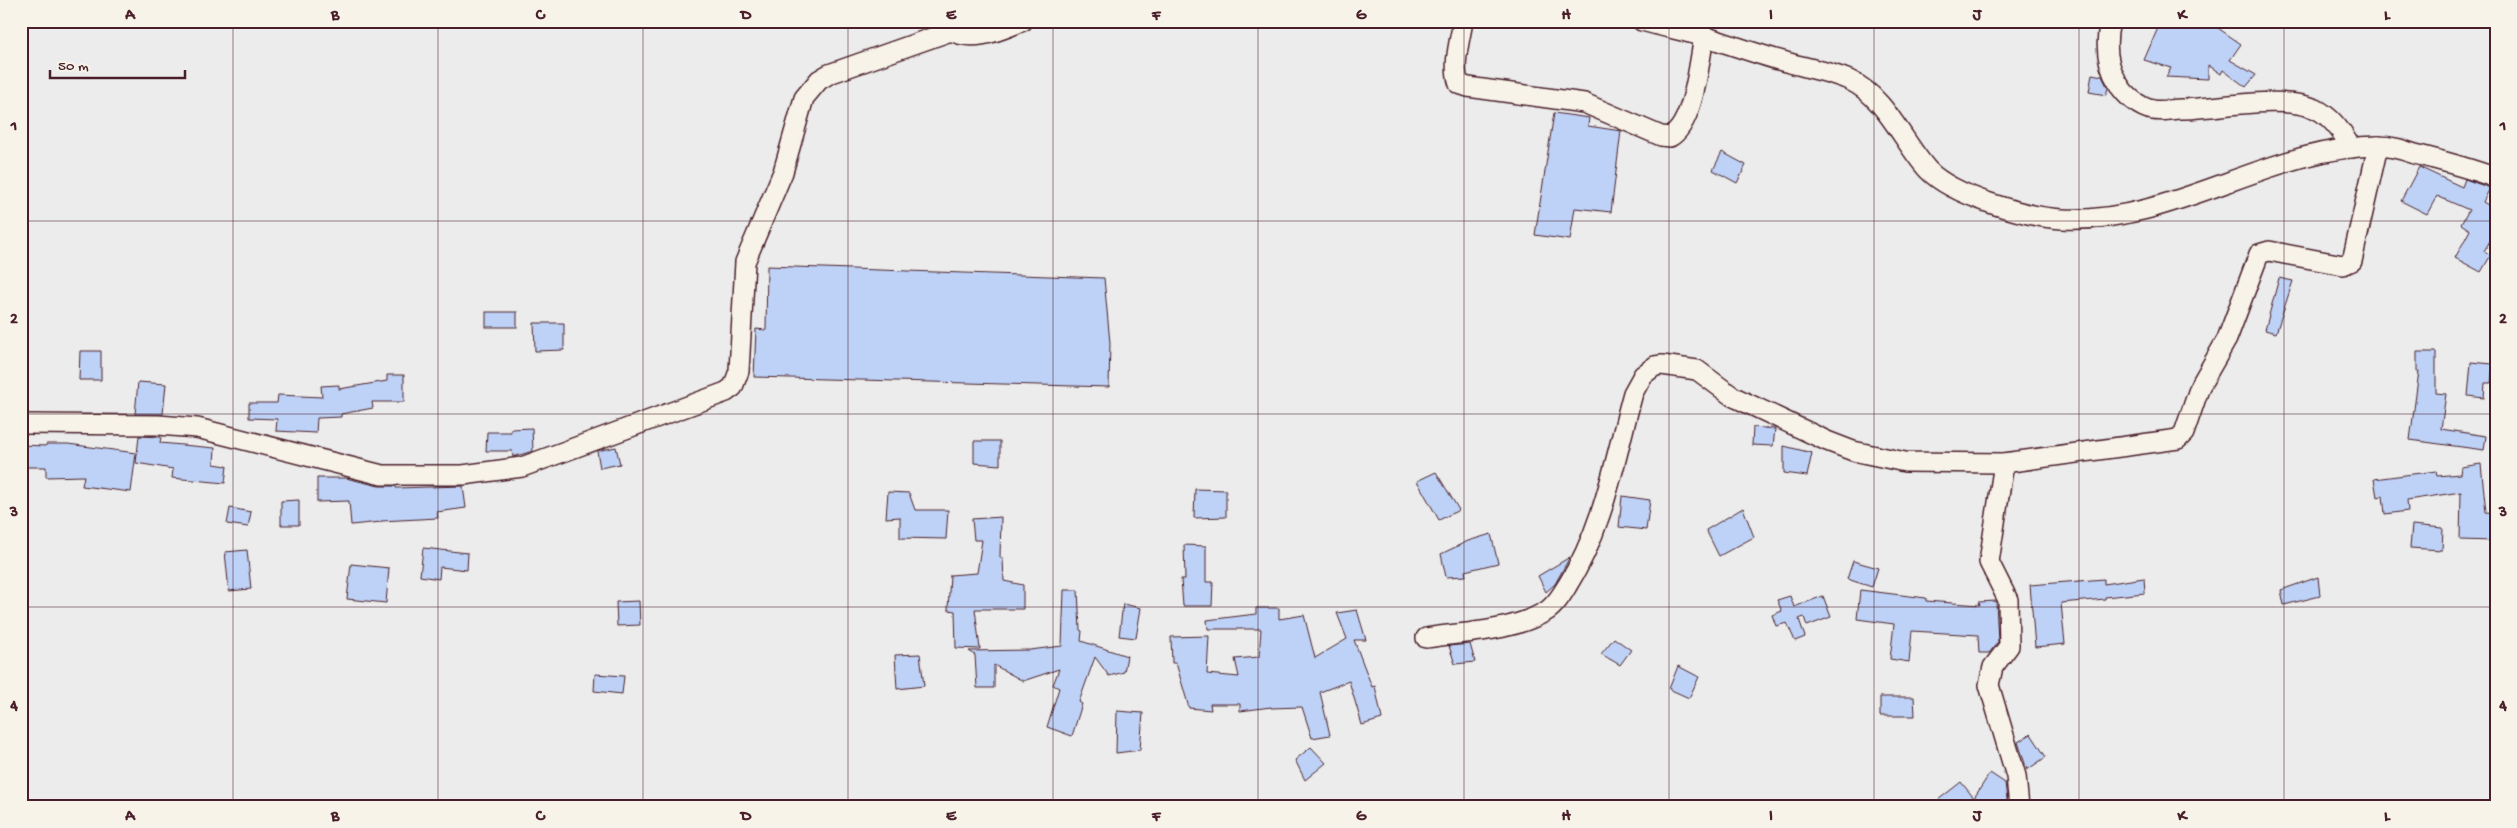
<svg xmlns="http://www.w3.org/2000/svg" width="2517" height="828" viewBox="0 0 2517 828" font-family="'Gochi Hand',sans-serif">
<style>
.building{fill:#bdd2f6;stroke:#4a1f2b}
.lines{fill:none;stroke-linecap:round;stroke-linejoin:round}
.minor-casing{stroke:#4a1f2b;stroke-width:22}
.minor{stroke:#f7f3e8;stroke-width:19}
.grid{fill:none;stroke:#4a1f2b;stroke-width:1;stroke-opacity:0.55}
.neatline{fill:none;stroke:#4a1f2b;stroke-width:2}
.grid-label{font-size:16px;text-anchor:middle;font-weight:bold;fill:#4a1f2b}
</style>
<rect width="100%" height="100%" fill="#ebeceb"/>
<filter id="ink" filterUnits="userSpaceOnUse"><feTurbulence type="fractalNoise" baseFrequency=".02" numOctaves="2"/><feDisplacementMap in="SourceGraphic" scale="10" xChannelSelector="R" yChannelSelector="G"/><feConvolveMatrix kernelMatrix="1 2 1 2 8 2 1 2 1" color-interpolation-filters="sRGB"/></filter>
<g filter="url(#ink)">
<g class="building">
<path d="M2161 21H2208L2241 44 2230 60 2256 75 2246 87 2223 70 2221 74 2208 65V79L2166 77 2171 68 2144 60Z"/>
<path d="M2092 74 2102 76 2108 88 2106 95 2089 92Z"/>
<path d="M1554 113 1589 118 1588 126 1621 131 1611 212 1575 208 1570 240 1535 235Z"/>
<path d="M1722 152 1746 165 1737 183 1713 170Z"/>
<path d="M2419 167 2462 187 2465 179 2490 188 2483 202 2496 210V231L2484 251 2491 255 2481 272 2455 258 2470 230 2461 224 2469 210 2437 196 2427 214 2401 201Z"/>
<path d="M767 266 1104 278 1110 343 1109 387 754 377 756 329 766 330Z"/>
<path d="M2279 278 2293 281 2276 333 2265 330Z"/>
<rect x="486" y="312" width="31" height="15"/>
<path d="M534 323H564V350L535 351Z"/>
<path d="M80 351H101V380H79Z"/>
<path d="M2417 352H2436V393L2446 394 2441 429 2486 436 2484 450 2410 440 2419 371H2417Z"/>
<path d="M2471 362 2493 364 2491 383H2485L2484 398 2468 396Z"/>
<path d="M387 375H404V402H372L373 408 341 414V417L317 418 316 433 276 431 277 419 249 418V403H277L278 395 322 397 321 386 339 385V389L387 381Z"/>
<path d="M138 382 166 384 163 414H135Z"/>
<path d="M1753 427 1775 429 1773 446 1752 445Z"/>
<path d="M532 428 533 451 513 457 512 451H486L487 432H511V429Z"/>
<path d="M139 436 161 437 160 443 215 448 214 464 227 466 225 483 172 478 173 469 136 463Z"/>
<path d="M974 441H1000V465L974 463Z"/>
<path d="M46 444H68L136 453 131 492 82 486 84 476 46 477V467H21V445L46 446Z"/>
<path d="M1784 446 1812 453 1807 476 1784 473Z"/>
<path d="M616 447 620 464 600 468 597 451Z"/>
<path d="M2481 464 2486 512 2495 513 2494 541 2460 540 2461 492 2407 500 2408 511 2385 514 2383 496 2377 497 2374 479 2436 471 2437 476 2460 474 2461 467Z"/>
<path d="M1436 472 1459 510 1439 520 1417 481Z"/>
<path d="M317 478H346L379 486H396V488L463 486 466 508 437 512 438 518 381 521V522L351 525 349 501 317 502Z"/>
<path d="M1195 489 1226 490V517L1194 518Z"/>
<path d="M888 492 909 493 915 510H948L946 539 900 538V517L886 518Z"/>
<path d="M1622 496 1650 500 1646 530 1619 527Z"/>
<path d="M299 500V525H281V501Z"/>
<path d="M230 508 251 512 248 527 227 524Z"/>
<path d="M1743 508 1754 537 1719 556 1706 530Z"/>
<path d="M1001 517 1000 558H1003L1004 581 1023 585V609H975L980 649 956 648 955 611 948 610 950 575 977 573 982 540H974L972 519Z"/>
<path d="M2412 525 2443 528 2442 550 2410 548Z"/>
<path d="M1491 534 1498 563 1465 571 1466 576 1446 577 1441 554 1468 541Z"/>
<path d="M1184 545 1206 546V582H1213L1212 606H1183L1181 579H1185Z"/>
<path d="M423 548 468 553 467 570 440 567 439 579 420 576Z"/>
<path d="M247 550 251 589 229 591 225 552Z"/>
<path d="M1570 557 1555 584 1546 592 1538 576Z"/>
<path d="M1853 561 1878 568 1872 587 1847 579Z"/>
<path d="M351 564 389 568 386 603 347 599Z"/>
<path d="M2318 577 2320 596 2284 605 2281 590Z"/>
<path d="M2144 578 2145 593 2105 597V599L2061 603 2065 644 2035 647 2030 585 2104 579V584Z"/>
<path d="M1064 590H1078L1080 630 1082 631 1081 641 1127 656 1124 672 1109 676 1095 657 1079 702 1082 704 1072 736 1047 727 1059 688 1053 685 1059 669 1023 681 994 665V688H977L975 655 969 651 1030 650 1062 646Z"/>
<path d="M1860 590 1926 598V601L1980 605 1979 602 1996 601 1998 642 1989 653H1979L1978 635 1912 631 1909 662 1890 659 1894 624 1857 619Z"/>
<path d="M1790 596 1794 607 1823 596 1831 617 1807 626 1804 617 1799 619 1805 637 1795 641 1787 623 1776 626 1772 615 1782 611 1777 600Z"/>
<path d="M639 601 640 625 617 626 616 602Z"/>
<path d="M1123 604 1141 608 1136 638 1119 636Z"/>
<path d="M1256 608H1279V619L1304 615 1315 658 1347 639 1337 613 1357 610 1366 640H1354L1372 687 1375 686 1382 719 1362 725 1349 681 1320 692 1330 735 1312 738 1302 707 1271 708V707L1240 711V704H1210L1211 710 1189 708 1176 663H1172L1171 637 1209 636 1207 674 1239 677 1235 659 1259 657 1261 629H1208L1207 620 1256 614Z"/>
<path d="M1614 638 1631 650 1620 665 1601 654Z"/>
<path d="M1470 644 1475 662 1455 664 1449 646Z"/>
<path d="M920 654 924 686 897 689 895 655Z"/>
<path d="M1678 666 1699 677 1689 698 1669 689Z"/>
<path d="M595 674 624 676 622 694 594 691Z"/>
<path d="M1880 697H1914L1915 716H1880Z"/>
<path d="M1117 711 1143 713 1140 750 1116 753Z"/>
<path d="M2031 734 2046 757 2027 770 2018 742Z"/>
<path d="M1311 747 1326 763 1305 780 1295 760Z"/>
<path d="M1990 773 2005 783 2008 807H1929L1961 782 1974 798Z"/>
</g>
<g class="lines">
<g class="minor-casing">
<g id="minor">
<path d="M949 21 951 31C975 43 1000 30 1023 21"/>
<path d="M1463 21C1460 40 1452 66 1459 84L1468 87 1584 103 1661 136 1670 137C1694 124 1699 62 1704 37"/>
<path d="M1642 21C1667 28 1694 33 1719 41 1741 48 1763 56 1786 62 1806 68 1829 71 1849 80 1886 97 1902 141 1928 170 1953 196 2027 217 2062 219 2171 225 2271 146 2379 146 2392 146 2403 150 2415 154 2443 161 2469 168 2496 178"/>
<path d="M2110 21C2105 43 2106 64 2118 83 2124 95 2140 108 2153 110 2162 112 2172 109 2180 109 2217 109 2282 94 2316 109 2332 117 2343 133 2351 148"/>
<path d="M21 424 158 425 197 428 382 475H463L522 467 726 392 733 387 739 371 745 262 783 172 804 98 819 80 829 74 951 31"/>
<path d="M2004 463 1989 562 2008 600 2009 646 1993 667 1989 685 2016 776 2019 807"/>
<path d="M1426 638C1464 632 1510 632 1545 612 1554 607 1561 596 1567 586 1604 528 1615 458 1633 393L1643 375 1655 366 1662 365 1697 370 1732 396 1827 441 1853 451 1905 462 2004 463 2178 439 2184 433 2200 386 2227 339 2259 254 2269 251 2343 265 2352 261 2378 146"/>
</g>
</g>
<use href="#minor" class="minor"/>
</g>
</g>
<path class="grid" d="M233 21V807M438 21V807M643 21V807M848 21V807M1053 21V807M1258 21V807M1464 21V807M1669 21V807M1874 21V807M2079 21V807M2284 21V807M21 221H2496M21 414H2496M21 607H2496"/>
<rect width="2517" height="828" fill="none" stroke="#f7f3e8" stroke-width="55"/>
<path d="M50 70v8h135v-8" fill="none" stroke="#4a1f2b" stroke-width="2.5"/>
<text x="58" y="70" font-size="15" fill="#4a1f2b" stroke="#f7f3e8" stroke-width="4" paint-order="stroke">50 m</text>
<rect x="28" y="28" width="2462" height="772" class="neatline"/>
<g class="grid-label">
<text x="130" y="19">A</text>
<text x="335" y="19">B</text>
<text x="540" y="19">C</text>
<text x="746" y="19">D</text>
<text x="951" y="19">E</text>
<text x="1156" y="19">F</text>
<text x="1361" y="19">G</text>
<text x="1566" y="19">H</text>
<text x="1771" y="19">I</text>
<text x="1977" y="19">J</text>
<text x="2182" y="19">K</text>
<text x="2387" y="19">L</text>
<text x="14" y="130">1</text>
<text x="2503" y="130">1</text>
<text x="14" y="323">2</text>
<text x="2503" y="323">2</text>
<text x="14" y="516">3</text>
<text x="2503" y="516">3</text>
<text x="14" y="710">4</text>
<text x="2503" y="710">4</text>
<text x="130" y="820">A</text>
<text x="335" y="820">B</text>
<text x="540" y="820">C</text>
<text x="746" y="820">D</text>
<text x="951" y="820">E</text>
<text x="1156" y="820">F</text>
<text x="1361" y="820">G</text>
<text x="1566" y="820">H</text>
<text x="1771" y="820">I</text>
<text x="1977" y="820">J</text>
<text x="2182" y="820">K</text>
<text x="2387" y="820">L</text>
</g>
</svg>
